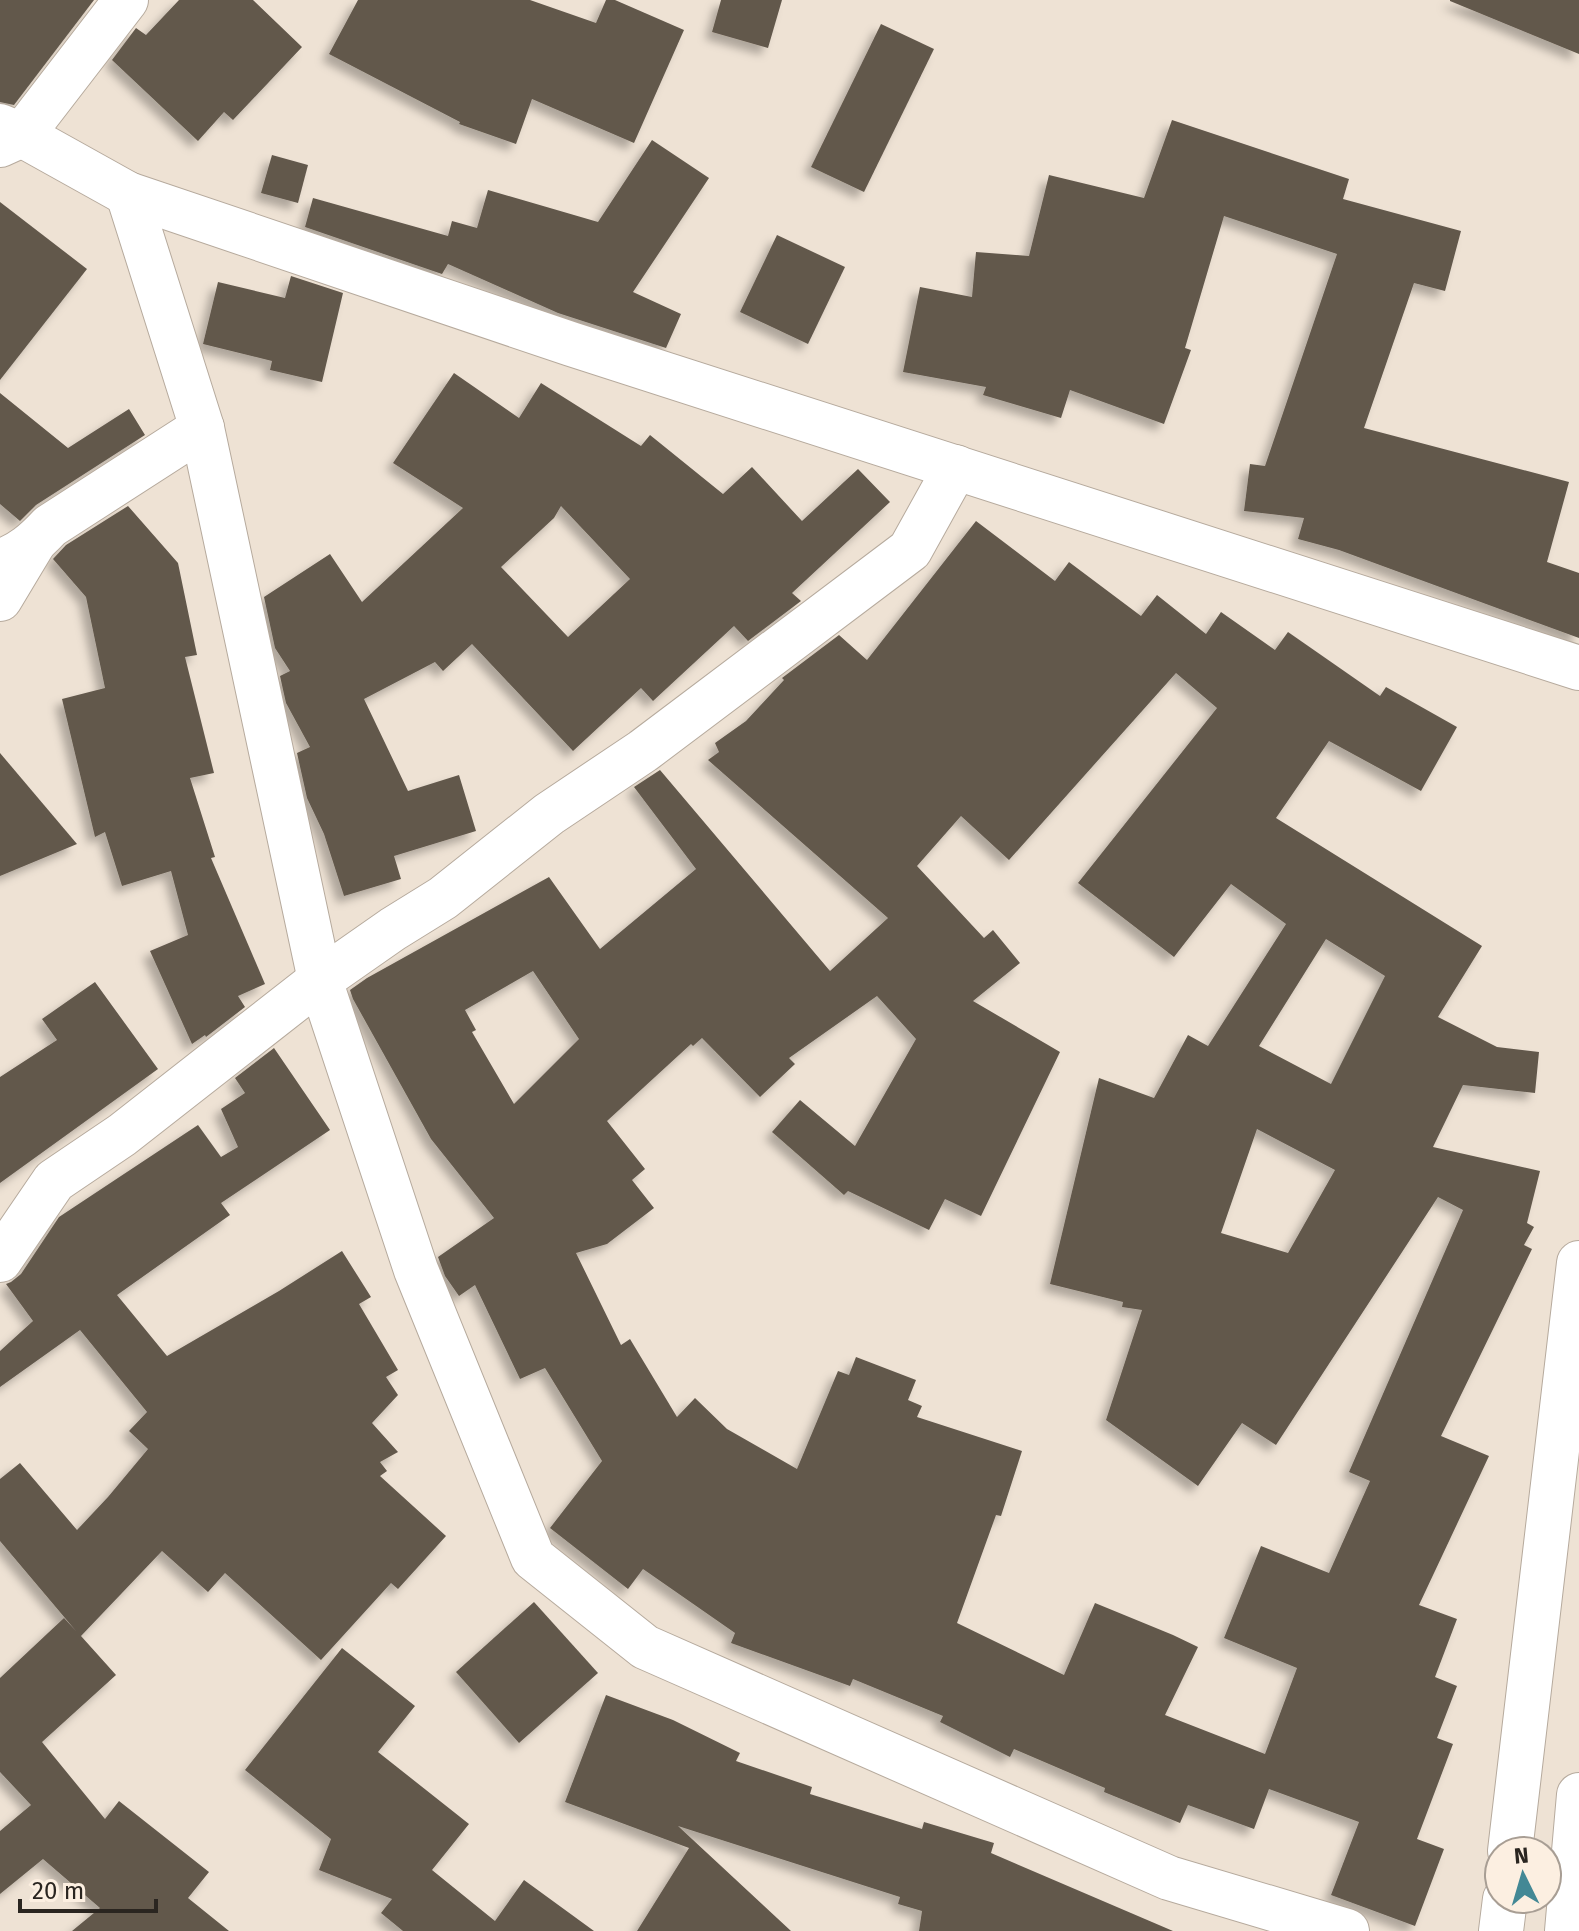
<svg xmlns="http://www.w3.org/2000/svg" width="1579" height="1931" viewBox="0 0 1579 1931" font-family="'Fira Sans',sans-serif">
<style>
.building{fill:#62584c;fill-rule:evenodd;filter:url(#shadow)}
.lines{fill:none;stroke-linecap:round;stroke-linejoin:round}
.minor-casing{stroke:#b6aa9d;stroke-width:46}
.major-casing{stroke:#b6aa9d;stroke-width:46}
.minor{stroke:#fff;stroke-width:44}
.major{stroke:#fff;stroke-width:44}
</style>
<defs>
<filter id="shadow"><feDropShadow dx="-7" dy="7" stdDeviation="4" flood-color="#0004"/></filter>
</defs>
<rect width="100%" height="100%" fill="#eee2d4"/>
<g class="building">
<path d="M0 0H94L14 105 0 102Z"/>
<path d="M179 0H253L302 47 233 120 224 112 198 141 112 60 136 28 146 35Z"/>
<path d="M358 0H530L596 23 606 0H615L684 30 634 143 532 99 516 144 459 124 460 122 329 54Z"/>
<path d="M721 0H782L768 48 712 32Z"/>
<path d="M1450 0H1579V54L1450 1Z"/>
<path d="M881 24 934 49 864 192 811 167Z"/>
<path d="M1172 120 1349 179 1343 199 1461 231 1445 291 1414 283 1364 428 1569 482 1547 562 1579 573V638L1339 550 1298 539 1304 518 1244 511 1250 464 1265 466 1337 254 1224 216 1185 348 1191 350 1164 424 1070 390 1061 418 983 395 986 387 903 372 920 287 972 297 976 252 1029 256 1049 175 1144 198Z"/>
<path d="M652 140 709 178 633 292 681 314 666 348 558 313 448 264 442 274 305 227 313 198 448 236 452 221 477 228 488 190 598 222Z"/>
<path d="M272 155 308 165 298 203 261 193Z"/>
<path d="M0 202 87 269 0 380Z"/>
<path d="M777 235 845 267 808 344 740 312Z"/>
<path d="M291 276 343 293 322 382 270 370 272 361 203 344 218 282 285 298Z"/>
<path d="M454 373 519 418 541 383 641 446 650 435 723 494 752 467 802 521 858 469 890 502 792 593 801 601 748 641 734 626 653 701 641 688 573 751 472 644 443 671 435 662 364 699 408 791 459 775 476 831 394 856 401 879 344 896 324 834 307 798 297 753 310 747 286 703 280 676 290 671 275 648 264 597 330 554 362 602 463 508 393 463ZM561 506 630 579 568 637 501 567 554 518Z"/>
<path d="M0 393 68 448 129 409 145 435 36 505 20 521 0 504Z"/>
<path d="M128 506 178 563 197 655 185 657 214 773 190 778 215 857 211 858 265 984 238 996 245 1007 206 1037 205 1035 192 1044 150 951 188 935 171 871 122 886 105 832 95 837 62 699 105 688 86 597 53 559 66 545Z"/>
<path d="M976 521 1055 581 1069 562 1141 616 1157 595 1206 634 1221 612 1275 650 1288 632 1380 696 1386 687 1457 727 1421 791 1329 741 1276 818 1482 946 1438 1017 1497 1047 1539 1052 1535 1093 1463 1085 1433 1147 1540 1171 1527 1223 1534 1227 1524 1245 1532 1249 1441 1436 1489 1456 1419 1605 1457 1619 1435 1677 1457 1686 1437 1738 1453 1744 1417 1839 1444 1849 1415 1926 1331 1895 1359 1822 1269 1789 1254 1829 1188 1805 1180 1823 1104 1792 1105 1788 1014 1749 1010 1757 940 1722 943 1716 853 1679 850 1686 731 1643 735 1633 643 1569 628 1589 550 1528 602 1461 545 1368 520 1379 475 1285 459 1296 445 1276 438 1257 494 1218 431 1139 353 999 350 990 367 978 549 877 600 949 696 869 634 787 660 770 830 971 888 918 708 760 719 752 715 743 746 721 784 680 782 678 839 635 867 660ZM1176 673 1217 708 1078 883 1174 957 1231 884 1286 924 1208 1046 1188 1035 1154 1098 1099 1078 1050 1284 1123 1302 1122 1307 1142 1310 1106 1420 1198 1486 1242 1423 1276 1445 1438 1197 1463 1210 1349 1472 1370 1481 1329 1573 1261 1546 1224 1638 1297 1668 1265 1754 1165 1715 1198 1647 1173 1635 1095 1603 1064 1675 957 1623 996 1515 1001 1516 1022 1451 917 1417 922 1406 908 1400 916 1380 856 1357 849 1375 838 1371 797 1469 727 1429 695 1398 677 1417 630 1339 621 1345 576 1253 607 1244 654 1208 632 1180 645 1169 607 1121 691 1044 693 1046 702 1038 760 1097 795 1064 789 1058 877 996 916 1039 855 1146 800 1100 772 1132 844 1195 848 1191 929 1230 945 1199 981 1216 1060 1052 973 1001 1020 963 993 930 984 938 917 866 961 816 1009 860ZM1326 939 1385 976 1331 1084 1259 1046ZM533 971 579 1039 514 1104 472 1032 476 1030 465 1010ZM1257 1129 1335 1170 1288 1253 1221 1233Z"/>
<path d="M0 753 77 844 0 876Z"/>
<path d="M95 982 158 1069 0 1183V1077L57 1040 42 1019Z"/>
<path d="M274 1048 330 1130 221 1203 230 1215 117 1295 167 1356 279 1291 342 1251 371 1297 359 1304 398 1370 386 1377 398 1395 372 1423 398 1452 380 1462 387 1471 380 1476 446 1536 398 1589 391 1583 321 1660 225 1573 208 1592 162 1551 81 1636 116 1675 42 1742 105 1819 119 1801 209 1872 188 1898 229 1931H72L100 1908 43 1859 0 1894V1831L31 1805 0 1772V1678L64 1618 76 1631 0 1541V1479L20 1463 77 1530 108 1497 148 1449 129 1431 147 1412 80 1330 0 1387V1351L33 1321 6 1284 11 1282 21 1274 59 1217 198 1125 221 1157 238 1147 221 1109 245 1093 235 1078Z"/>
<path d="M534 1602 598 1673 519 1743 456 1672Z"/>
<path d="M342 1648 415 1706 378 1752 469 1824 432 1870 495 1921 524 1880 594 1931H403L381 1913 392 1899 319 1870 331 1839 245 1770Z"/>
<path d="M606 1695 673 1720 740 1753 736 1761 812 1787 810 1794 922 1829 924 1822 994 1843 991 1853 1173 1931H919L922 1911 898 1904 900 1897 678 1826 791 1931H637L689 1848 565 1802Z"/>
</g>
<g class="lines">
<g class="minor-casing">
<g id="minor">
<path d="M0 126 22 135 128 194 571 344 1579 668"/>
<path d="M0 145 22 135 126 0"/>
<path d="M128 194 202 428 320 980 416 1270 533 1558 645 1647 1169 1878 1347 1931"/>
<path d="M0 561C21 555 36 541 50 526L202 428"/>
<path d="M0 599 33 544"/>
<path d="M0 1260 54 1181 122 1135 320 980 393 929 443 898 549 814 643 751 910 550 956 467"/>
</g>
</g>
<g class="major-casing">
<g id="major">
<path d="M1510 1851 1579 1263"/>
<path d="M1501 1931 1505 1899"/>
<path d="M1567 1931 1579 1795"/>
</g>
</g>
<use href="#minor" class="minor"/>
<use href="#major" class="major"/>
</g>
<g transform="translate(1523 1875) rotate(355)"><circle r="38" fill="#fcefe1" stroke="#a89e94" stroke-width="2"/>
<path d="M0-6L14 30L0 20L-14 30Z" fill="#438895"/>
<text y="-12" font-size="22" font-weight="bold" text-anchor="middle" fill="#2a2520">N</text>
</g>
<path d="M20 1899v12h136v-12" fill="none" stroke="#2a2520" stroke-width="4"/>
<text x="32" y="1899" font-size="24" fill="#2a2520" stroke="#fcefe1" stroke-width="6" paint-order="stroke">20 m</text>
</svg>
